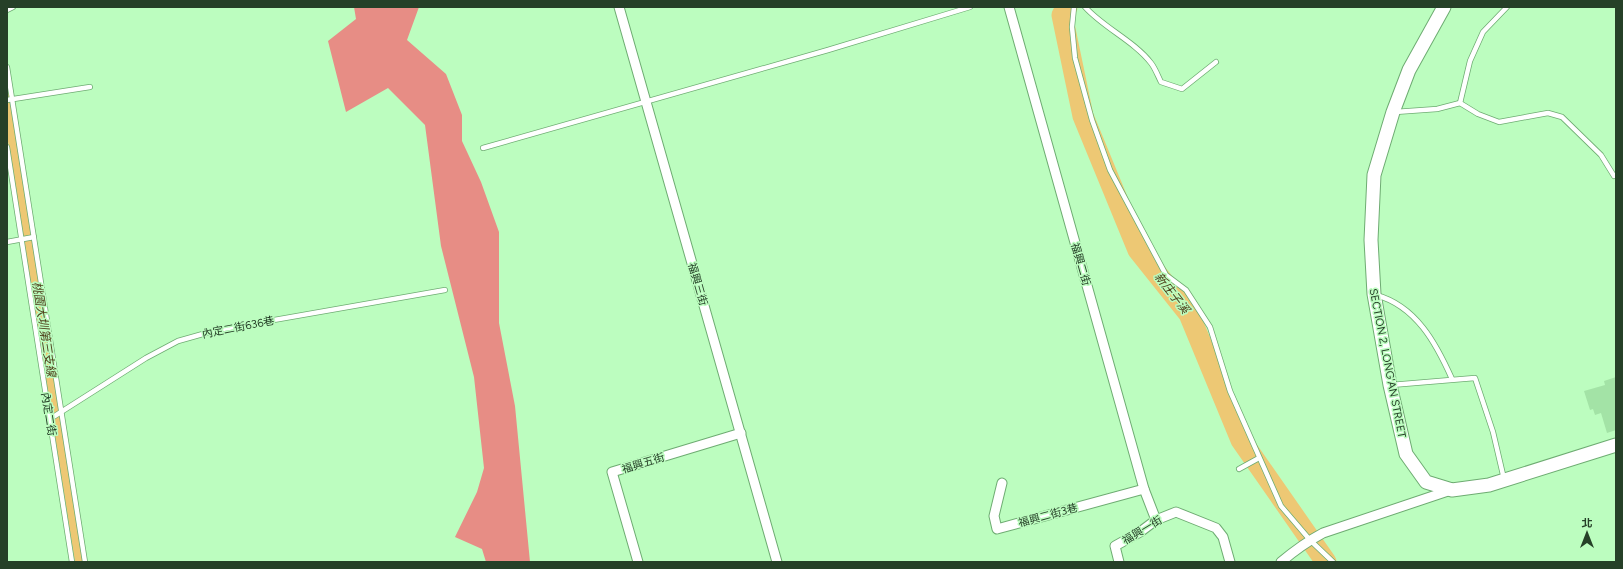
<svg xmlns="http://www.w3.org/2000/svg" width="1623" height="569" viewBox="0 0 1623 569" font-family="Figtree,'Noto Sans TC',sans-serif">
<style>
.forest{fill:#e78d85}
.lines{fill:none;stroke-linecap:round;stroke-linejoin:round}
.canal{stroke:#edc874;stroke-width:12}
.river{stroke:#edc874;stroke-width:21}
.building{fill:#a3e3a6}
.lane-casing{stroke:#6eac72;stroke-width:6}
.street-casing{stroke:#6eac72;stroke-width:11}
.secondary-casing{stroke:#6eac72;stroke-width:15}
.lane{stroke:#fff;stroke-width:4.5}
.street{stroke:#fff;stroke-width:9}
.secondary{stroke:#fff;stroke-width:13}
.labels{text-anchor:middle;stroke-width:3;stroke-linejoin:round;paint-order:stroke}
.street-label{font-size:11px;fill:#264028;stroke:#bcfdbf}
.water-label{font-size:12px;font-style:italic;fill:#4f3f1b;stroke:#bcfdbf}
</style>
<rect width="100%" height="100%" fill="#bcfdbf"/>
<path class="forest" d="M354 7H419L407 40 446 74 462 115V141L481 182 499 232V323L515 406 530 562H486L482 549 455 537 477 492 484 468 474 377 441 246 425 125 388 88 346 112 328 41 356 19Z"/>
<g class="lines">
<path class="canal" d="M7 97 81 562"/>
<path class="river" d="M1067 7 1062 15 1083 116 1138 250 1189 314 1241 440 1326 562"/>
</g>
<path class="building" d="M1616 377V430L1607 433 1601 413 1595 415 1593 409 1590 410 1584 391 1605 385 1604 381Z"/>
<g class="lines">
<g class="lane-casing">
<g id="lane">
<path d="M1074 7 1072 27 1075 58 1092 120 1110 170 1166 275 1186 290 1210 327 1230 391 1281 506 1310 540 1333 562"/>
<path d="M1085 7C1104 28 1134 41 1151 63 1155 68 1158 76 1161 82L1182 89 1216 62"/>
<path d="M7 10 13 7"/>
<path d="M7 67 85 562"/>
<path d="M7 100 90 87"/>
<path d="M1460 103 1470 61 1483 32 1507 7"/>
<path d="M1395 112 1437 109 1460 103 1478 114 1499 122 1548 113 1562 117 1601 155 1614 176"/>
<path d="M7 147 72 562"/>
<path d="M483 148 828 50 970 7"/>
<path d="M7 242 34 237"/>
<path d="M1376 295C1416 306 1436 343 1452 379"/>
<path d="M1391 385 1475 378 1493 432 1504 479"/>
<path d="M50 419 146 358 178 341 217 330 445 290"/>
<path d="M1239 469 1259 458"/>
</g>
</g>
<g class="street-casing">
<g id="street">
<path d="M619 7 777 562"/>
<path d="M1009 7 1144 489 1156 520"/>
<path d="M1002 483 994 516 997 529 1144 489"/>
<path d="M638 562 612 472 741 433"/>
<path d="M1119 562 1115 546 1140 532 1156 520 1176 512 1216 528 1223 537 1230 562"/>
<path d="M1281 562C1294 551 1308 541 1323 533L1451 490"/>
</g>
</g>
<g class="secondary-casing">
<path id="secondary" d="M1444 7 1409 70 1393 112 1374 175 1371 240 1374 294 1390 385 1406 454 1426 482 1452 490 1489 485 1616 445"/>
</g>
<use href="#lane" class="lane"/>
<use href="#street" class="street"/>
<use href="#secondary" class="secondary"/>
</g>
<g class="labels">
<g class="street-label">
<text transform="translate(1081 264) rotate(74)" y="4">福興二街</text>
<text transform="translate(698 284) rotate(74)" y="4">福興三街</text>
<text transform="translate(238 327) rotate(-11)" y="4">內定二街636巷</text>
<text transform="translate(1388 363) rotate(79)" y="4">SECTION 2, LONG'AN STREET</text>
<text transform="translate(49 414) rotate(81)" y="4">內定二街</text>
<text transform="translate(643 463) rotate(-17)" y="4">福興五街</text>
<text transform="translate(1048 515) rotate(-15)" y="4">福興二街3巷</text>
<text transform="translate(1142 530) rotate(-31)" y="4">福興一街</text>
</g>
<g class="water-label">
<text transform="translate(1172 293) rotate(52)" y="4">新庄子溪</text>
<text transform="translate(44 329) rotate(81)" y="4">桃園大圳第三支線</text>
</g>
</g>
<rect width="1623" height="569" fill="none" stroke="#264028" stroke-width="16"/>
<g transform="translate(1587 533)" stroke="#bcfdbf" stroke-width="3" paint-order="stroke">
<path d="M0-3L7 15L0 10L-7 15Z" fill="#264028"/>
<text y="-6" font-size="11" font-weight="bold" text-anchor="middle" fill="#264028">北</text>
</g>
</svg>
